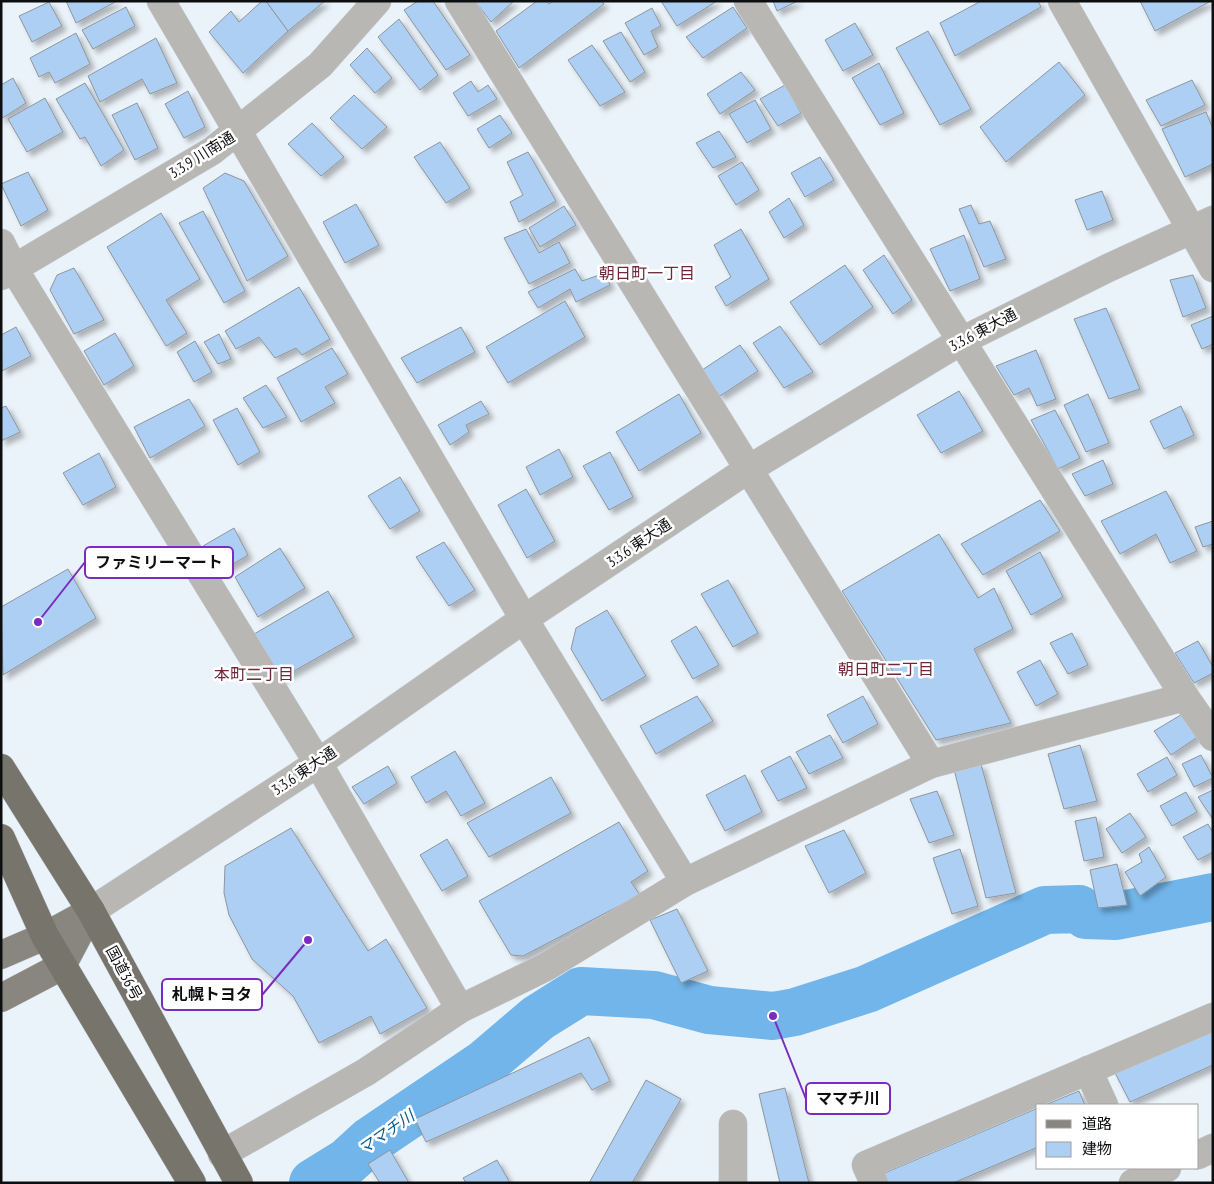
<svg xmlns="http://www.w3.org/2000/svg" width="1214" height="1184" viewBox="0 0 1214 1184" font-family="'PT Sans Narrow','Noto Sans JP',sans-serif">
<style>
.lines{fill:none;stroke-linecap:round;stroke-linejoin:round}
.river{stroke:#71b5ea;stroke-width:48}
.building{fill:#adcff3;stroke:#8e959c;filter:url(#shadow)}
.minor-casing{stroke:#c7ced5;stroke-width:29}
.major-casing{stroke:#c7ced5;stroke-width:29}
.highway-casing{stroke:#c7ced5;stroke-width:29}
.minor{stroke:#b8b7b3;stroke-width:28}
.major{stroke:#88867e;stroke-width:28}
.highway{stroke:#77746c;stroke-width:28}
.labels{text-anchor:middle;stroke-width:5;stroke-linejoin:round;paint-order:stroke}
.street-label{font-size:15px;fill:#0c0e10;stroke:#fff}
.neighbourhood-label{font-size:16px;fill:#6d283b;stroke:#fff}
.water-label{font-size:16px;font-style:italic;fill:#085b8d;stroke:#fff}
.leader{fill:none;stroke:#7b2cbf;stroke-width:2}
.callout-dot{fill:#7b2cbf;stroke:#fff;stroke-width:2}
.callout{fill:#fff;stroke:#7b2cbf;stroke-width:2}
.callout-label{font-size:16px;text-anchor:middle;font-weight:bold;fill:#0c0e10}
</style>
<defs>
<filter id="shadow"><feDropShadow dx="4.5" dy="4.5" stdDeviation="2.5" flood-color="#0004"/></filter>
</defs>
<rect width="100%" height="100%" fill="#ebf3fa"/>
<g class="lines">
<path class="river" d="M313 1183 347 1162 370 1141 484 1064 538 1018 581 991 654 995 709 1010 773 1016 795 1012 867 989 1045 910 1079 909 1086 915 1116 916 1213 897"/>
</g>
<g class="building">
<path d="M66 1H117L76 23Z"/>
<path d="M262 1H266L288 31 243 73 209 32 231 11 239 22Z"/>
<path d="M266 1H325L288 31Z"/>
<path d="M418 1H433L470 55 446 70 404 10Z"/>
<path d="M475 1H514L491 22Z"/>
<path d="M537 1H546L549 4 553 1H602L604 4 519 68 496 31Z"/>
<path d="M661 1H717L677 26Z"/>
<path d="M773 1H798L777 11Z"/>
<path d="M981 1H1038L1041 7 955 56 940 23Z"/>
<path d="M1140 1H1211L1155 31Z"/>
<path d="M49 2 62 26 32 42 19 16Z"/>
<path d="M126 7 135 26 93 49 82 30Z"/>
<path d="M733 7 747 28 703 58 686 37Z"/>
<path d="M652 8 661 26 651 31 658 47 644 55 625 23Z"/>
<path d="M399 19 438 75 420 90 378 37Z"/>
<path d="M855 23 873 55 843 71 825 40Z"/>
<path d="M928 31 971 109 940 125 896 48Z"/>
<path d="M621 32 645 72 630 82 603 41Z"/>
<path d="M76 33 90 64 55 83 49 72 39 77 30 58Z"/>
<path d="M156 38 177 83 150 94 142 79 100 102 88 76Z"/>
<path d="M592 45 625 92 600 106 568 60Z"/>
<path d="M367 48 392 78 375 93 350 65Z"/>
<path d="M1059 62 1085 95 1006 162 980 127Z"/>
<path d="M879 63 904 113 880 125 852 78Z"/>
<path d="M741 72 755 90 720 114 707 94Z"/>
<path d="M13 78 26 103 1 119V85Z"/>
<path d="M1192 80 1205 105 1161 126 1146 100Z"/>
<path d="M471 81 478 92 488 85 497 99 468 116 453 93Z"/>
<path d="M85 83 124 150 101 166 85 137 80 139 56 99Z"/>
<path d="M785 85 801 113 778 126 760 99Z"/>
<path d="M188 91 205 127 184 138 165 104Z"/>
<path d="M354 95 387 127 362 149 330 118Z"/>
<path d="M45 98 63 132 27 152 8 119Z"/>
<path d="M755 100 771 129 747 143 729 114Z"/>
<path d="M137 103 158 148 135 160 112 115Z"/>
<path d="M1206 112 1213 129V164L1185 177 1162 129Z"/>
<path d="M500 115 512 133 489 148 477 129Z"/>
<path d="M312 123 344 157 321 176 288 144Z"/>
<path d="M719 131 736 157 713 168 696 143Z"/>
<path d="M440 142 470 188 446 203 414 157Z"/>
<path d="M528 152 556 201 519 222 510 202 523 195 507 162Z"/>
<path d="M820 157 834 180 805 197 791 173Z"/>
<path d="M742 162 759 190 736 205 718 176Z"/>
<path d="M28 172 48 210 21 226 1 184Z"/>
<path d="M225 173 244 181 288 256 247 281 203 188Z"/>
<path d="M1102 191 1113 220 1087 230 1075 200Z"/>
<path d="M789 198 804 225 784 238 769 212Z"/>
<path d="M356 204 379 245 345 263 323 222Z"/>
<path d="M971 205 979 224 990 221 1006 259 984 267 959 209Z"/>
<path d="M564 206 576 225 540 247 529 228Z"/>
<path d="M203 211 245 291 224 303 179 223Z"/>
<path d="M161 213 200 279 166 300 187 333 166 346 107 247Z"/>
<path d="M526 229 539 253 559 242 570 263 529 284 504 238Z"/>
<path d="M741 229 769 279 726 306 715 287 731 277 714 245Z"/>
<path d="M964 235 980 279 950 291 930 249Z"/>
<path d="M884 255 912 300 893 314 863 270Z"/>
<path d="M845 265 873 307 820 345 790 302Z"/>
<path d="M74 268 104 320 74 334 50 290 57 275Z"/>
<path d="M575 269 582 281 605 273 610 285 576 302 570 289 538 308 528 292Z"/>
<path d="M1193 275 1206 308 1183 317 1170 280Z"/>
<path d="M299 287 330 339 302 355 296 348 275 358 259 337 236 349 225 331Z"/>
<path d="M565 301 585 337 508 383 486 347Z"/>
<path d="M1106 308 1140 389 1109 399 1074 319Z"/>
<path d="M1213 316V344L1202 349 1191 325Z"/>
<path d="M780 326 813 372 784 388 753 343Z"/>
<path d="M16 327 31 356 2 371 1 335Z"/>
<path d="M461 327 475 352 417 383 401 358Z"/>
<path d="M115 333 134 366 104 385 84 351Z"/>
<path d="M219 334 231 359 218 364 204 342Z"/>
<path d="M195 341 212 372 194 382 177 352Z"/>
<path d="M740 345 758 371 720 396 702 370Z"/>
<path d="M332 348 348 374 325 387 335 403 301 422 277 378Z"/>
<path d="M1036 350 1056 399 1037 406 1029 388 1014 395 996 366Z"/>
<path d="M266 385 287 417 263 428 243 398Z"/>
<path d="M959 391 983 431 941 453 917 415Z"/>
<path d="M679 394 701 433 639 471 616 432Z"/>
<path d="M1088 394 1109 443 1086 452 1064 405Z"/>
<path d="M189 399 205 426 150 458 134 427Z"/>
<path d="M481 401 489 414 466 425 469 432 450 445 438 425Z"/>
<path d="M6 406 20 432 1 441V408Z"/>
<path d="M1181 406 1194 435 1164 449 1150 421Z"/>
<path d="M237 408 260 452 238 465 213 420Z"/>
<path d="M1055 410 1080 458 1058 469 1031 420Z"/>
<path d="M559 449 573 477 540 495 526 467Z"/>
<path d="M610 452 633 497 609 510 583 466Z"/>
<path d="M99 453 116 487 83 505 63 473Z"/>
<path d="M1103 460 1113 484 1085 496 1072 474Z"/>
<path d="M400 477 420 511 390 529 368 496Z"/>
<path d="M526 489 555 541 527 558 498 505Z"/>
<path d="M1166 491 1197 551 1170 563 1156 534 1120 554 1101 521Z"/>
<path d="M1040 500 1060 531 983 575 961 544Z"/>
<path d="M1213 521V544L1203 547 1195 527Z"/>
<path d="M234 528 248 555 220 572 203 546Z"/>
<path d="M939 534 978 598 994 588 1013 629 974 649 1011 723 936 740 842 591Z"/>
<path d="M444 542 475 590 449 606 416 557Z"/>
<path d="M280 548 305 588 258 617 235 577Z"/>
<path d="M1040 552 1063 597 1031 615 1006 571Z"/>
<path d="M68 569 96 618 3 675 1 607Z"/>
<path d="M728 580 758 633 733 647 701 594Z"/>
<path d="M328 591 354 637 280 679 254 634Z"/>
<path d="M607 610 646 676 602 701 571 649 576 628Z"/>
<path d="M696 626 719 665 693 679 671 641Z"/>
<path d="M1072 633 1088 665 1068 674 1050 643Z"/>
<path d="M1198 641 1213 667V673L1194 683 1175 653Z"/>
<path d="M1040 660 1058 694 1036 706 1017 672Z"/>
<path d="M697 696 713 721 656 754 640 726Z"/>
<path d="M863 696 878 724 843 743 827 715Z"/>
<path d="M1184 713 1199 736 1171 755 1154 731Z"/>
<path d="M830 735 843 758 809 774 796 752Z"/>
<path d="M1080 745 1097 801 1064 809 1048 754Z"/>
<path d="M455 751 485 803 461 816 446 791 426 803 411 777Z"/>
<path d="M1201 755 1213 778 1194 787 1182 764Z"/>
<path d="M790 756 807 788 778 801 761 771Z"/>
<path d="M1167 757 1177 775 1148 792 1137 774Z"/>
<path d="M981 764 1016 893 986 898 954 769Z"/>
<path d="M388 766 397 783 364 804 352 787Z"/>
<path d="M745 775 762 812 725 831 706 795Z"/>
<path d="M551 777 571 813 489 857 467 823Z"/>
<path d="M1213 790V818H1212L1198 797Z"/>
<path d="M937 791 954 835 929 843 910 799Z"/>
<path d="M1186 792 1197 812 1172 826 1160 806Z"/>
<path d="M1130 813 1146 837 1122 853 1106 829Z"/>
<path d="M1096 817 1104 857 1084 861 1075 821Z"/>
<path d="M619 822 648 871 631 882 640 895 523 956 511 955 479 901Z"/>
<path d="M1208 824 1213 833V852L1198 860 1183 837Z"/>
<path d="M291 828 368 951 386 939 427 1008 380 1034 371 1016 319 1043 293 996 252 959 229 915 224 893 225 866Z"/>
<path d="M844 830 866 873 829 893 805 846Z"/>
<path d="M447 839 468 876 442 891 420 855Z"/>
<path d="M1149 847 1166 877 1140 896 1125 872 1142 862 1139 854Z"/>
<path d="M960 849 978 906 952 914 933 858Z"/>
<path d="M1117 864 1127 905 1098 908 1090 870Z"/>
<path d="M677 909 708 971 681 983 650 920Z"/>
<path d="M1213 1031V1065L1130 1102 1115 1073Z"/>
<path d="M589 1037 610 1081 592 1090 581 1073 426 1142 415 1119Z"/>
<path d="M646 1080 681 1099 632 1183H589Z"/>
<path d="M785 1088 809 1183H780L759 1094Z"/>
<path d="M1079 1091 1085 1105H1045Z"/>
<path d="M1038 1108V1147L953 1183H883L880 1175Z"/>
<path d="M390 1150 409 1183H380L368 1164Z"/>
<path d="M497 1160 510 1183H466L463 1178Z"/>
</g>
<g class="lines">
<g class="minor-casing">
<g id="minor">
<path d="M161 1 524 619 685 882"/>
<path d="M459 1 931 764"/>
<path d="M748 1 1185 697 1213 737"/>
<path d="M1062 1 1213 268"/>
<path d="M1 243 14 269 318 763 460 1009"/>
<path d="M1 276 212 151 320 65 377 1"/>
<path d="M91 911 318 763 524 619 747 470 961 341 1108 268 1213 220"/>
<path d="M1088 1070 1104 1105"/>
<path d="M733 1124V1183"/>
<path d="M222 1154 366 1072 460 1009 546 967 685 882 931 764 1185 697"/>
<path d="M1198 1155 1213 1148"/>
<path d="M874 1183 866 1165 1213 1017"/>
<path d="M1133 1183 1167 1168"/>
</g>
</g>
<g class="major-casing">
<g id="major">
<path d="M1 955 45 936 91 911"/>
<path d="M1 998 62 966 91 911"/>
</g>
</g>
<g class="highway-casing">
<g id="highway">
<path d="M1 768 91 911 239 1183"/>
<path d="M1 838 45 936 192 1183"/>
</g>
</g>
<use href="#minor" class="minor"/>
<use href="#major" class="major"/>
<use href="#highway" class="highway"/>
</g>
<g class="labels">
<g class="street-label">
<text transform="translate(202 155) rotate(-32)" y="5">3.3.9 川南通</text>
<text transform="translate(983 330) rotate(-28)" y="5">3.3.6 東大通</text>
<text transform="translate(639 543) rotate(-34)" y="5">3.3.6 東大通</text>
<text transform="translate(304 771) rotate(-34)" y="5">3.3.6 東大通</text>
<text transform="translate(124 973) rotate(62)" y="5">国道36号</text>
</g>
<g class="neighbourhood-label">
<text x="647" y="279">朝日町一丁目</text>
<text x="886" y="675">朝日町二丁目</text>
<text x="254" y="680">本町二丁目</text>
</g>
<g class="water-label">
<text transform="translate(386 1132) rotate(-35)" y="6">ママチ川</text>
</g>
</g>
<path class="leader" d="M38 622L85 562M308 940L262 995M773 1016L806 1099"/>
<g class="callout-dot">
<circle cx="38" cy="622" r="5"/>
<circle cx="308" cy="940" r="5"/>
<circle cx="773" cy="1016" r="5"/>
</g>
<g class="callout">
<rect x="85" y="547" width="148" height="31" rx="5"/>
<rect x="162" y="979" width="100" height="31" rx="5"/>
<rect x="806" y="1083" width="84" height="31" rx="5"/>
</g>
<g class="callout-label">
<text x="159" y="568">ファミリーマート</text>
<text x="212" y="1000">札幌トヨタ</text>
<text x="848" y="1104">ママチ川</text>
</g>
<rect width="1214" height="1184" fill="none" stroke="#0c0e10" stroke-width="5"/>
<rect x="1036" y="1104" width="162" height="65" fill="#ffffff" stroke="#9e9f9f"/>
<rect x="1046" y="1120" width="25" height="8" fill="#88867e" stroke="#9e9f9f"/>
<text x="1082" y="1129" font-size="15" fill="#0c0e10">道路</text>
<rect x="1046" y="1142" width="25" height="15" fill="#adcff3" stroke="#9e9f9f"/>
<text x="1082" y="1154" font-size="15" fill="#0c0e10">建物</text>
</svg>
